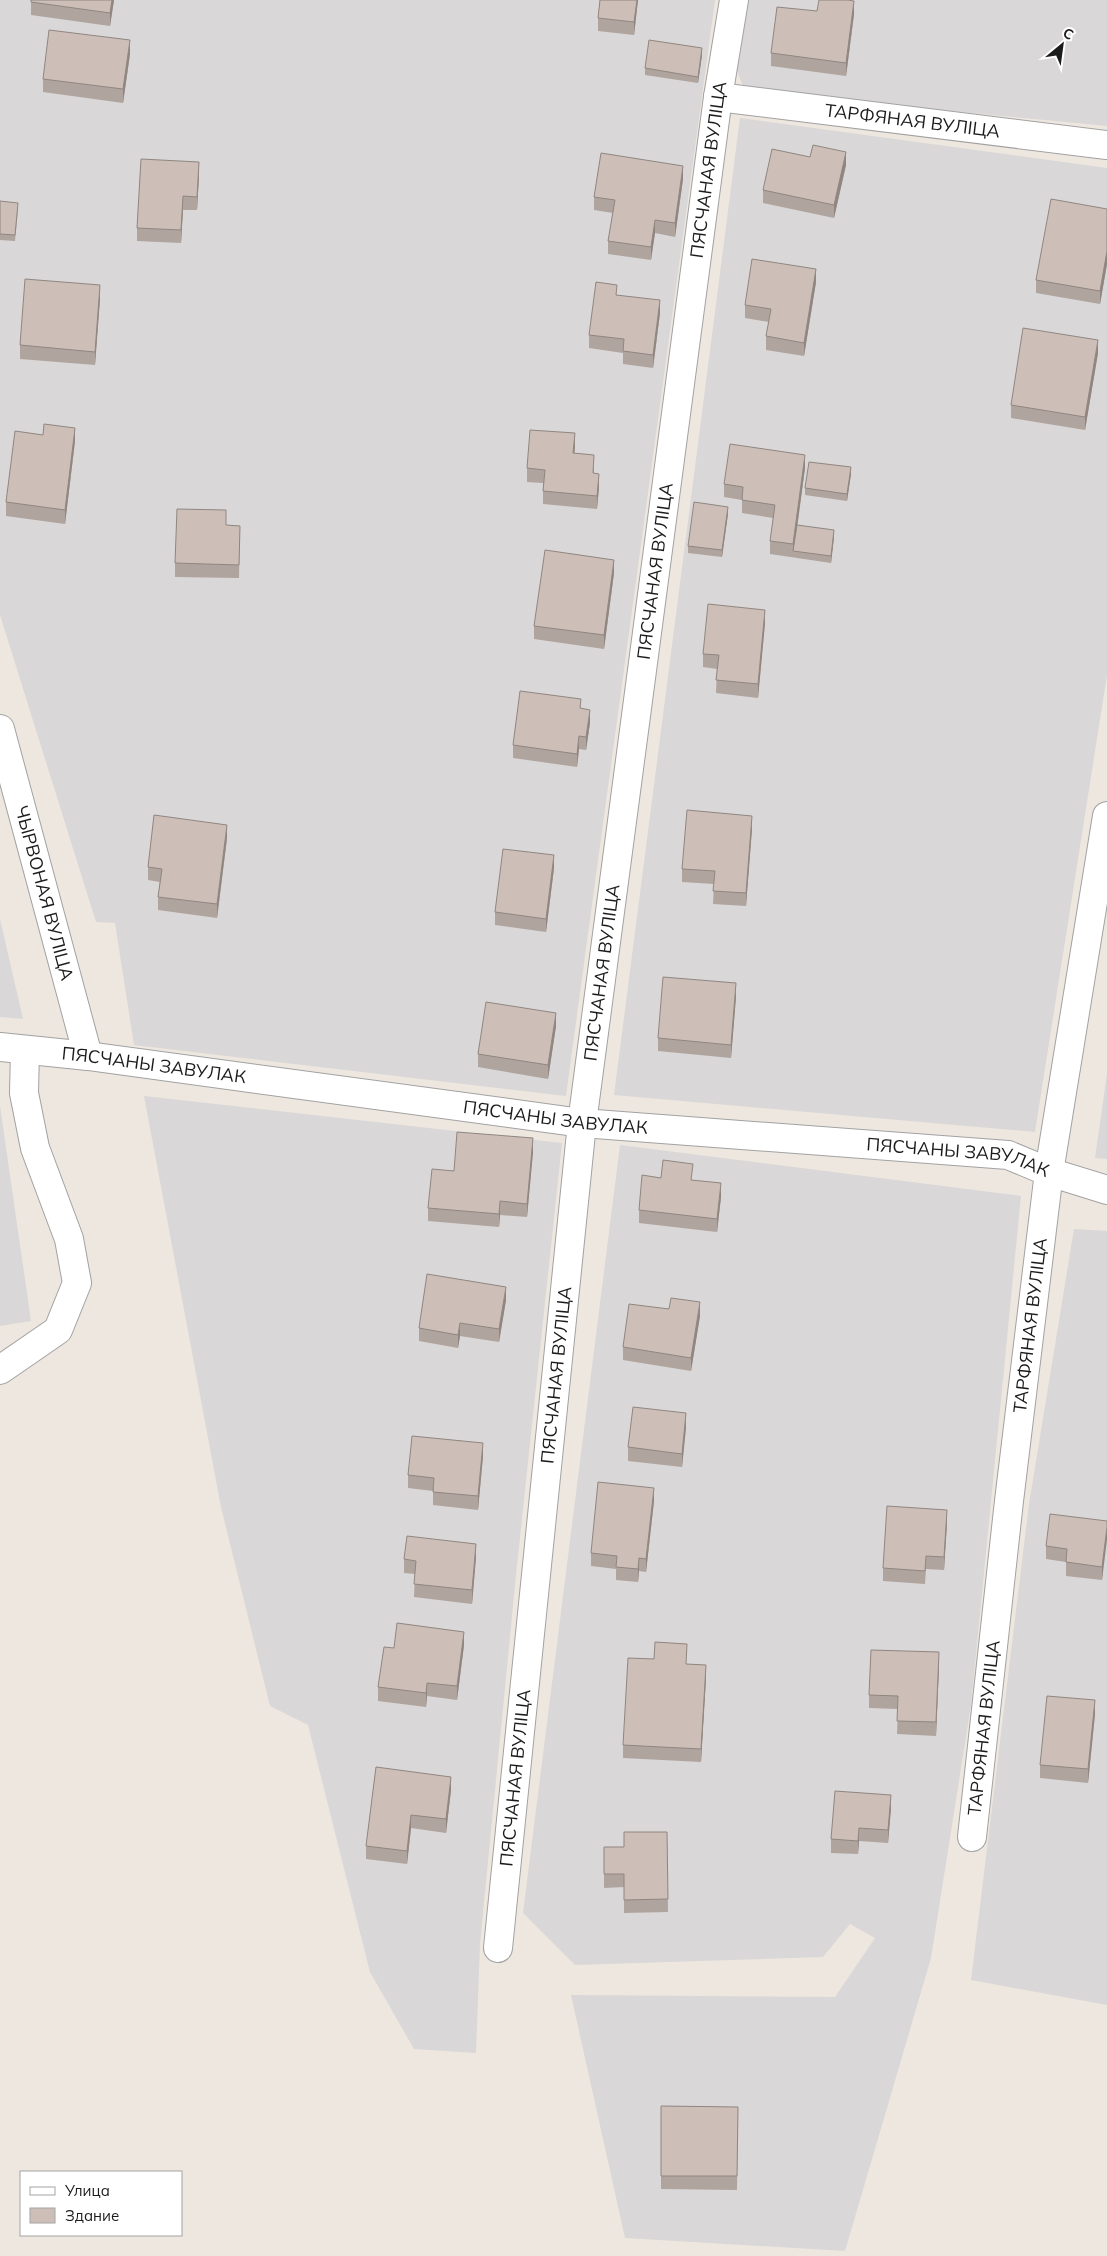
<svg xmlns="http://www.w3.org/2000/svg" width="1107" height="2256" viewBox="0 0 1107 2256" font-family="Mulish,sans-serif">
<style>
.residential{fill:#d9d7d7}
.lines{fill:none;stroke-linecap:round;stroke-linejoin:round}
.minor-casing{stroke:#a2a2a2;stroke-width:30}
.minor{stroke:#fff;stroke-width:28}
.wall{fill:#b0a49e}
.shaded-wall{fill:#908681}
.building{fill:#cdbfb8;stroke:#908681}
.labels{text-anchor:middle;stroke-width:5;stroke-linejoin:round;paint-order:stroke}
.street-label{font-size:18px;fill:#1b1b1b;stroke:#fff}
</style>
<rect width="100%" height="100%" fill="#ede7df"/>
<g class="residential">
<path d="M0 0H715L566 1096 134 1045 115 923 96 922 0 615Z"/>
<path d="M749 0H1107V126L745 91 737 71Z"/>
<path d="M740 118 1107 168V675L1035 1132 614 1095Z"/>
<path d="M0 919 23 1019 0 1017Z"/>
<path d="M1107 1074V1159L1095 1158Z"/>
<path d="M144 1096 562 1143 516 1575 480 1944 476 2053 414 2049 370 1972 308 1725 270 1706 221 1507Z"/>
<path d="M0 1106 31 1321 0 1326Z"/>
<path d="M620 1145 1021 1196 971 1705 931 1958 845 2251 625 2238 571 1995 835 1997 875 1938 850 1924 823 1957 575 1965 523 1913Z"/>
<path d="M1074 1229 1107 1231V2005L971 1980 1029 1504Z"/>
</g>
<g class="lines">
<g class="minor-casing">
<g id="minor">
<path id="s1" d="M718 97 1107 145"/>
<path id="s2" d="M0 729 88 1056"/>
<path id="s3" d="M0 1047 88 1056 582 1123 1008 1155 1049 1172 1107 1190"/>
<path d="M0 1370 58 1330 77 1283 69 1239 35 1148 24 1093 25 1050"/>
<path id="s4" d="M972 1837 1009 1501 1049 1172 1107 816"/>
<path id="s5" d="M498 1948 582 1123 718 97 734 0"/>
</g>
</g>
<use href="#minor" class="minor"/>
</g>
<g class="wall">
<path d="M31 0H114L110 26 31 15Z"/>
<path d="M600 0H638L634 35 598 31V18Z"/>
<path d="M817 11 854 14 846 76 771 66V53Z"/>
<path d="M130 54 123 103 43 92V79Z"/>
<path d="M702 55 698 83 645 75V68Z"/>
<path d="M810 157 846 165 834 218 763 203V190Z"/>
<path d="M199 176 197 210H183L181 243 137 241V228Z"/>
<path d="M683 179 675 237 655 233 651 260 608 254V241L613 213 594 210V197Z"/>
<path d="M0 201 18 209 15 241 0 240Z"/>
<path d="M1107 209V264L1100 304 1036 293V280Z"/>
<path d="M816 282 804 356 766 350V336L769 322 745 318V305Z"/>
<path d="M617 295 660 313 653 368 623 364V353L589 348V335Z"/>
<path d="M100 299 95 365 20 359V345Z"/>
<path d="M1098 353 1085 430 1011 418V405Z"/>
<path d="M75 441 65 524 6 516V502Z"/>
<path d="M575 447 574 453 594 468V473L599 487 597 509 543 504V483L527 482V468Z"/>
<path d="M805 468 797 525 834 537 831 563 770 554V541L773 518 742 513V500L724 497V484Z"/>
<path d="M851 474 847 501 805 495V488Z"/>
<path d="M728 514 722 557 688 553V546Z"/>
<path d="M226 525 240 526 239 578 175 577V563Z"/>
<path d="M614 573 604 649 534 639V626Z"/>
<path d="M765 623 758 698 716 693 717 669 703 667V654Z"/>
<path d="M581 708 590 723 586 750 579 749 577 767 513 758V745Z"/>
<path d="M752 829 746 906 713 904 714 884 682 882V869Z"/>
<path d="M227 838 217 918 158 910V897L160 882 148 880V867Z"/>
<path d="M554 868 546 932 495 925V912Z"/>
<path d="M736 997 731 1058 658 1051V1038Z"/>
<path d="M556 1026 548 1079 478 1067V1054Z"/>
<path d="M533 1152 527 1217 500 1215 499 1227 428 1221V1208L454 1171Z"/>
<path d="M661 1178 692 1180 721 1197 717 1232 639 1223V1210Z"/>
<path d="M506 1300 499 1342 460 1336 458 1348 419 1341V1328Z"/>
<path d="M700 1316 691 1371 623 1360V1347Z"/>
<path d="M686 1427 682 1467 628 1461V1447Z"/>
<path d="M483 1456 478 1510 433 1505V1491L408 1488V1475Z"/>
<path d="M654 1501 646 1572 639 1571 638 1582 616 1580V1569L591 1566V1553Z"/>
<path d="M1107 1521 1102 1580 1066 1576V1562L1046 1559V1546Z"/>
<path d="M947 1523 944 1570 926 1569 925 1584 883 1581V1568Z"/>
<path d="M476 1557 472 1604 414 1597 415 1574 404 1573V1559Z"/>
<path d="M464 1645 457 1700 427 1696 426 1707 378 1701V1687L394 1648Z"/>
<path d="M687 1664 706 1678 701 1762 623 1758V1745Z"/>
<path d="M939 1666 936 1736 897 1734 898 1709 869 1708V1695Z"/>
<path d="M1095 1714 1088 1783 1040 1778V1765Z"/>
<path d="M376 1767 451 1790 446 1833 411 1828 407 1864 366 1859V1846Z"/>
<path d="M891 1808 888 1843 859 1841 858 1854 831 1853V1839Z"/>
<path d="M667 1832 668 1912 624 1913V1887L604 1888V1847H624Z"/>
<path d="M661 2106 738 2107 737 2190 661 2189Z"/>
</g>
<g class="shaded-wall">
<path d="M112 0H114L110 26V13Z"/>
<path d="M637 0H638L634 35V22Z"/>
<path d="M854 1V14L846 76V63Z"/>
<path d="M130 40V54L123 103V89Z"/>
<path d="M702 48V55L698 83V77Z"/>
<path d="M846 152V165L834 218V205Z"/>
<path d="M199 162V176L197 210V197Z"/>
<path d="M683 166V179L675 237V223Z"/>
<path d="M183 196V210L181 243V230Z"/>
<path d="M655 220V233L651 260V247Z"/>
<path d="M1107 251V264L1100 304V291Z"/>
<path d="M816 269V282L804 356V343Z"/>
<path d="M100 285V299L95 365V352Z"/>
<path d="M660 300V313L653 368V355Z"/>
<path d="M1098 340V353L1085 430V417Z"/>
<path d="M75 428V441L65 524V510Z"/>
<path d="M575 433V447L573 466V453Z"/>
<path d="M805 455V468L794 551H793V544Z"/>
<path d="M851 467V474L847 501V494Z"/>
<path d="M599 474V487L597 509V496Z"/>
<path d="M728 507V514L722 557V550Z"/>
<path d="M834 530V537L831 563V556Z"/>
<path d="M614 560V573L604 649V635Z"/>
<path d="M765 610V623L758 698V684Z"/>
<path d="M590 710V723L586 750V737Z"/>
<path d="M579 736V749L577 767V754Z"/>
<path d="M752 816V829L746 906V893Z"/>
<path d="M227 825V838L217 918V904Z"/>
<path d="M554 855V868L546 932V919Z"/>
<path d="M736 983V997L731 1058V1045Z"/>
<path d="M556 1013V1026L548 1079V1065Z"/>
<path d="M533 1138V1152L527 1217V1204Z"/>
<path d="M721 1183V1197L717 1232V1219Z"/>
<path d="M500 1201V1215L499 1227V1214Z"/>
<path d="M506 1287V1300L499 1342V1329Z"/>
<path d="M700 1302V1316L691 1371V1358Z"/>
<path d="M460 1323V1336L458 1348V1335Z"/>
<path d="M686 1413V1427L682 1467V1454Z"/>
<path d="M483 1443V1456L478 1510V1496Z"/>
<path d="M654 1488V1501L646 1572V1559Z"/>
<path d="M947 1510V1523L944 1570V1557Z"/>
<path d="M1107 1527V1540L1102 1580V1567Z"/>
<path d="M476 1544V1557L472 1604V1590Z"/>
<path d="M639 1558V1571L638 1582V1569Z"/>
<path d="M464 1632V1645L457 1700V1686Z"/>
<path d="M939 1652V1666L936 1736V1722Z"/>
<path d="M706 1665V1678L701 1762V1749Z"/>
<path d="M427 1683V1696L426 1707V1693Z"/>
<path d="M1095 1700V1714L1088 1783V1769Z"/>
<path d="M451 1777V1790L446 1833V1819Z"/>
<path d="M891 1795V1808L888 1843V1830Z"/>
<path d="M411 1815V1828L407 1864V1851Z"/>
<path d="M859 1828V1841L858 1854V1841Z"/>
</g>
<g class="building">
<path d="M31 0H112L110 13 31 2Z"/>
<path d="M600 0H637L634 22 598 18Z"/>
<path d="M819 0H848L854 1 846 63 771 53 777 7 817 11Z"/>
<path d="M49 30 130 40 123 89 43 79Z"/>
<path d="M649 40 702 48 698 77 645 68Z"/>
<path d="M813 145 846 152 834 205 763 190 772 149 810 157Z"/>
<path d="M601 153 683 166 675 223 655 220 651 247 608 241 615 200 594 197Z"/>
<path d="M141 159 199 162 197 197 183 196 181 230 137 228Z"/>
<path d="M1051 199 1107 209V251L1100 291 1036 280Z"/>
<path d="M0 201 18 203 15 235 0 234Z"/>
<path d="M752 259 816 269 804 343 766 336 771 309 745 305Z"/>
<path d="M25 279 100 285 95 352 20 345Z"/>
<path d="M596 282 617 285 616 295 660 300 653 355 623 351 624 339 589 335Z"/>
<path d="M1023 328 1098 340 1085 417 1011 405Z"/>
<path d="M44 424 75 428 65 510 6 502 15 431 43 435Z"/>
<path d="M530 430 575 433 573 453 594 455 593 473 599 474 597 496 543 491 545 470 527 468Z"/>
<path d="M730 444 805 455 793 544 770 541 775 505 742 500 743 487 724 484Z"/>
<path d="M809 462 851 467 847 494 805 488Z"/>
<path d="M694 502 728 507 722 550 688 546Z"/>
<path d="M177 509 226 510V525L240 526 239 565 175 563Z"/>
<path d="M797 525 834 530 831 556 793 551Z"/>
<path d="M545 550 614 560 604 635 534 626Z"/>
<path d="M708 604 765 610 758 684 716 680 719 655 703 654Z"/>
<path d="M520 691 581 699 580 708 590 710 586 737 579 736 577 754 513 745Z"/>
<path d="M687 810 752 816 746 893 713 891 715 871 682 869Z"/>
<path d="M154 815 227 825 217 904 158 897 162 869 148 867Z"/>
<path d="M503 849 554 855 546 919 495 912Z"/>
<path d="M663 977 736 983 731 1045 658 1038Z"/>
<path d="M486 1002 556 1013 548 1065 478 1054Z"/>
<path d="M457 1132 533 1138 527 1204 500 1201 499 1214 428 1208 432 1169 454 1171Z"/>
<path d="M663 1160 693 1164 691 1180 721 1183 717 1219 639 1210 642 1175 661 1178Z"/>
<path d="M427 1274 506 1287 499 1329 460 1323 458 1335 419 1328Z"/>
<path d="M671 1298 700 1302 691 1358 623 1347 629 1304 669 1309Z"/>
<path d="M633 1407 686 1413 682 1454 628 1447Z"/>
<path d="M412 1436 483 1443 478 1496 433 1492 434 1478 408 1475Z"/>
<path d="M598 1482 654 1488 646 1559 639 1558 638 1569 616 1567 617 1556 591 1553Z"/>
<path d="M887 1506 947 1510 944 1557 926 1556 925 1571 883 1568Z"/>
<path d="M1050 1514 1107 1521V1527L1102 1567 1066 1562 1067 1549 1046 1546Z"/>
<path d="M407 1536 476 1544 472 1590 414 1584 416 1561 404 1559Z"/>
<path d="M397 1623 464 1632 457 1686 427 1683 426 1693 378 1687 384 1647 394 1648Z"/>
<path d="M655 1642 687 1644 686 1664 706 1665 701 1749 623 1745 628 1658 654 1659Z"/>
<path d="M871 1650 939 1652 936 1722 897 1721 898 1696 869 1695Z"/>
<path d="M1047 1696 1095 1700 1088 1769 1040 1765Z"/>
<path d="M376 1767 451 1777 446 1819 411 1815 407 1851 366 1846Z"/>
<path d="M835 1791 891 1795 888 1830 859 1828 858 1841 831 1839Z"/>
<path d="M624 1832H667L668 1899 624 1900V1874H604V1847H624Z"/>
<path d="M661 2106 738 2107 737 2176H661Z"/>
</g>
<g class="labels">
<g class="street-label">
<text dy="6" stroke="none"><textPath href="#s1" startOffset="196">ТАРФЯНАЯ ВУЛІЦА</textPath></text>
<text dy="6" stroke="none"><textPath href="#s5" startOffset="1791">ПЯСЧАНАЯ ВУЛІЦА</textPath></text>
<text dy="6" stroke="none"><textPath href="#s5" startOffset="1386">ПЯСЧАНАЯ ВУЛІЦА</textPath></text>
<text dy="6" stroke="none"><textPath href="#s2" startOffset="170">ЧЫРВОНАЯ ВУЛІЦА</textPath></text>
<text dy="6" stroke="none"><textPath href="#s5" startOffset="981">ПЯСЧАНАЯ ВУЛІЦА</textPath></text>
<text dy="6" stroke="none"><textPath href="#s3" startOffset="155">ПЯСЧАНЫ ЗАВУЛАК</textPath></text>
<text dy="6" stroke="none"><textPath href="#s3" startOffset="560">ПЯСЧАНЫ ЗАВУЛАК</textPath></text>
<text dy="6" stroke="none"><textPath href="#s3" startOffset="965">ПЯСЧАНЫ ЗАВУЛАК</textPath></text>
<text dy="6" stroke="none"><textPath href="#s4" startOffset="515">ТАРФЯНАЯ ВУЛІЦА</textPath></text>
<text dy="6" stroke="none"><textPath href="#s5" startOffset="576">ПЯСЧАНАЯ ВУЛІЦА</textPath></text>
<text dy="6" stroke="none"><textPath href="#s4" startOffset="110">ТАРФЯНАЯ ВУЛІЦА</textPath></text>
<text dy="6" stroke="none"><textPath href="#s5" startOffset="171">ПЯСЧАНАЯ ВУЛІЦА</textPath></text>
</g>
</g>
<rect x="20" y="2171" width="162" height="65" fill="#ffffff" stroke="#a4a4a4"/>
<rect x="30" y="2187" width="25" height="8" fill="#ffffff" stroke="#a4a4a4"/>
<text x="65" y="2196" font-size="15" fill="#1b1b1b">Улица</text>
<rect x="30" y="2208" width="25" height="15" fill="#cdbfb8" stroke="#a4a4a4"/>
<text x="65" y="2221" font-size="15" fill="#1b1b1b">Здание</text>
<g transform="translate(1062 45) rotate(29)" stroke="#ffffff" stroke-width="4" paint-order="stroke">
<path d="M0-4L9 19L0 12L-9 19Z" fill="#1b1b1b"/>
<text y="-8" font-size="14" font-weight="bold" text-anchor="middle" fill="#1b1b1b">С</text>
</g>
</svg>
